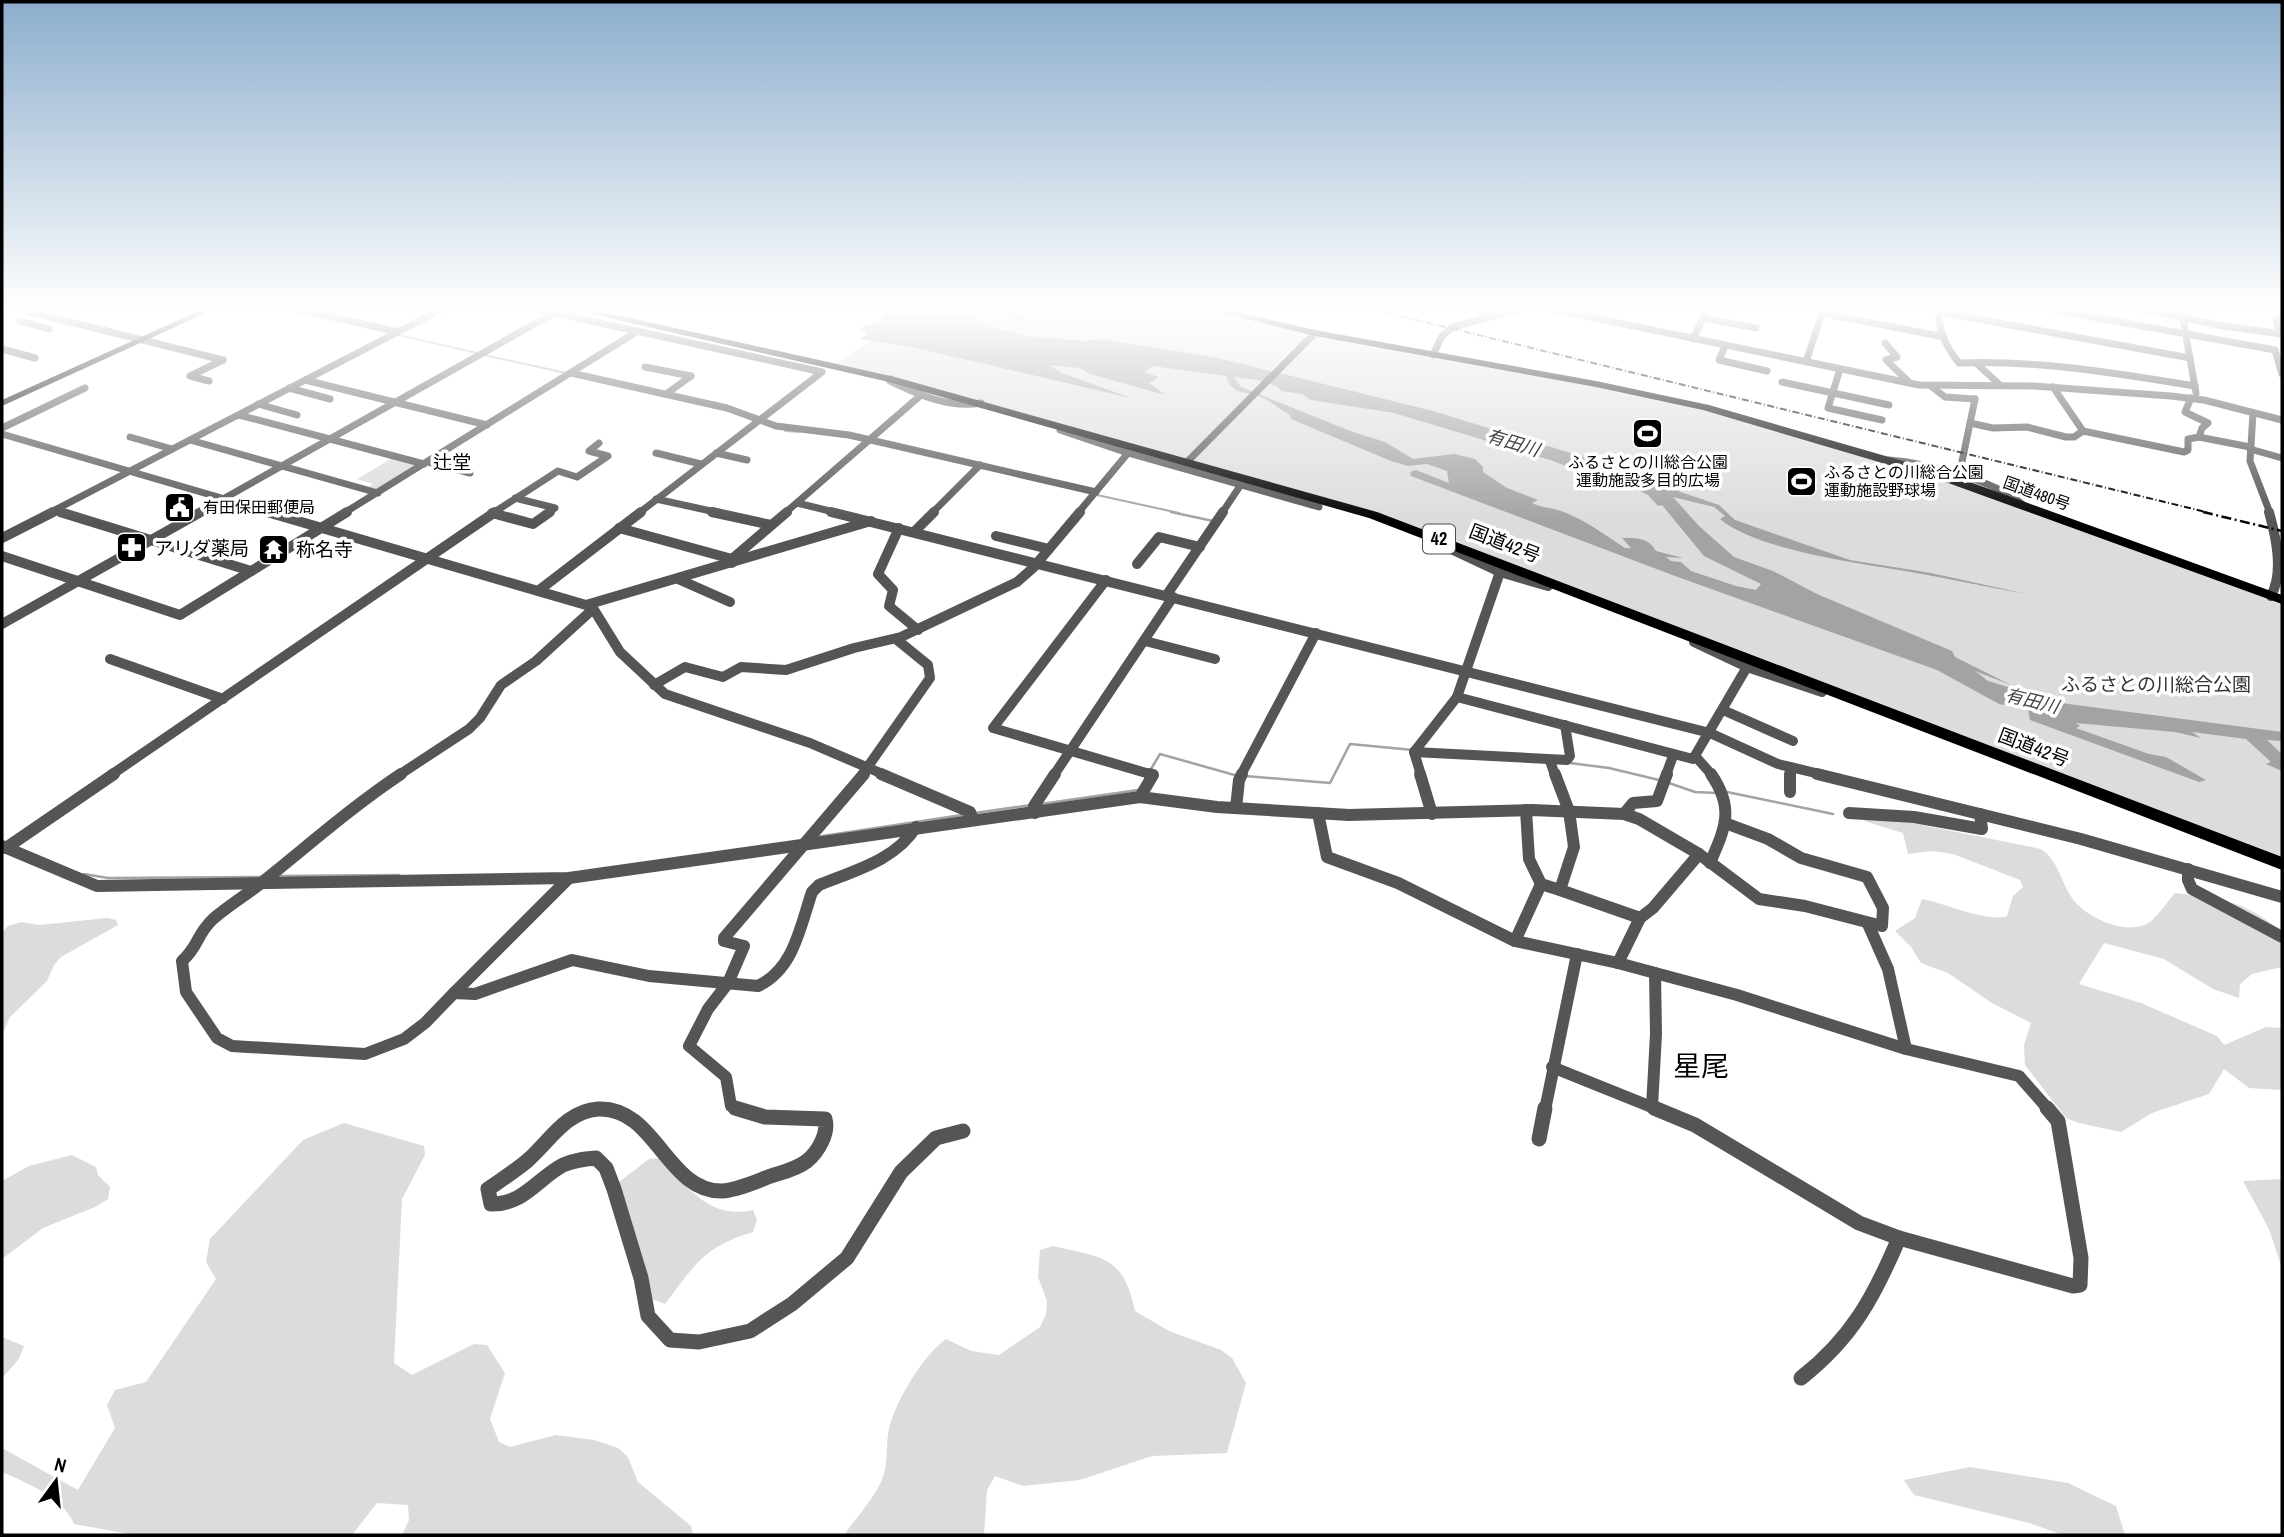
<svg xmlns="http://www.w3.org/2000/svg" width="2284" height="1537" viewBox="0 0 2284 1537" font-family="'Archivo Narrow','Noto Sans JP',sans-serif">
<style>
.green{fill:#dcdcdc}
.water{fill:#a3a3a3;fill-rule:evenodd}
.lines{fill:none;stroke-linecap:round;stroke-linejoin:round}
.stream-far1{stroke:#a3a3a3;stroke-width:2}
.stream{stroke:#a3a3a3;stroke-width:2.5}
.minor-far3{stroke:#555;stroke-width:7}
.minor-far2{stroke:#555;stroke-width:10}
.minor-far1{stroke:#555;stroke-width:12}
.minor{stroke:#555;stroke-width:15}
.major{fill:#000;fill-rule:evenodd}
.highway{fill:#000;fill-rule:evenodd}
.rail-far1{stroke:#000;stroke-width:2;stroke-dasharray:7 2.5 1 2.5;stroke-linecap:butt}
.rail{stroke:#000;stroke-width:2.5;stroke-dasharray:10 3.5 2 3.5;stroke-linecap:butt}
.labels{text-anchor:middle;stroke-width:7;stroke-linejoin:round;paint-order:stroke}
.far-poi-label{font-size:16px;fill:#000;stroke:#fff;text-anchor:start}
.far-street-label{font-size:16px;fill:#000;stroke:#fff}
.far-water-label{font-size:18px;font-style:italic;fill:#444;stroke:#fff}
.shield{fill:#fff;stroke:#4c4c4c;stroke-width:2}
.shield-label{font-size:18px;font-weight:bold;fill:#000}
.far-quarter-label{font-size:19px;fill:#000;stroke:#fff}
.street-label{font-size:19px;fill:#000;stroke:#fff}
.poi-label{font-size:19px;fill:#000;stroke:#fff;text-anchor:start}
.park-label{font-size:19px;fill:#333;stroke:#fff}
.near-quarter-label{font-size:28px;fill:#000;stroke:#fff}
</style>
<rect width="100%" height="100%" fill="#fff"/>
<!-- green -->
<g class="green">
<polygon points="924,307 1196,307 1298,331 1674,401 1981,491 2282,603 2282,861 1692,633 1349,505 835,364"/>
<polygon points="394,457 420,464 379,490 369,487 373,484 357,479"/>
<path d="M1867 814 2041 849C2058 860 2061 882 2072 898 2086 918 2128 937 2150 922 2159 915 2167 902 2175 893 2222 899 2244 900 2282 932V967L2252 974 2240 984 2239 998 2213 989 2164 959 2104 943 2079 984 2141 1003 2217 1036 2224 1045 2266 1027 2282 1028V1090L2249 1088 2224 1069 2209 1094 2152 1113 2121 1132 2079 1123 2066 1118 2025 1065 2024 1045 2031 1023 1992 1003 1948 973 1921 963 1911 947 1895 931 1915 918 1922 899C1945 903 1987 923 2007 916L2013 896 2023 887 2020 880 1953 854 1932 851 1908 854 1903 833 1864 821Z"/>
<polygon points="107,918 116,920 118,925 61,957 54,965 47,981 10,1017 2,1035 2,933 8,926 21,922 39,925"/>
<path d="M344 1123 424 1146 425 1155 402 1199 394 1363 412 1375 474 1344 487 1345 505 1373 490 1419 499 1442 510 1447 556 1435 594 1440 618 1448 628 1457 638 1482 691 1526 693 1535H402L409 1520 408 1505 377 1503 352 1535H135L74 1524C63 1497 27 1483 2 1472V1448L78 1490 115 1428 107 1405 115 1390 146 1382 216 1279 206 1262 210 1239 303 1140Z"/>
<polygon points="72,1155 96,1167 98,1175 110,1187 108,1199 95,1207 43,1228 2,1259 2,1181 29,1166"/>
<path d="M660 1158C688 1187 709 1220 753 1210L757 1220 753 1232C703 1247 695 1265 665 1304L652 1299 619 1182 649 1159Z"/>
<polygon points="2282,1179 2282,1268 2269,1229 2243,1181"/>
<path d="M1053 1246C1103 1258 1123 1255 1135 1311L1169 1331 1221 1350 1232 1358 1246 1383 1227 1453 1152 1456 1080 1480 1023 1486 995 1476 987 1490 984 1535H844C856 1518 872 1501 881 1482 888 1467 886 1451 888 1434 892 1406 923 1355 946 1339L971 1351 999 1355 1040 1327 1046 1314 1047 1301 1038 1277 1040 1250Z"/>
<polygon points="2,1337 24,1346 19,1359 2,1378"/>
<polygon points="1970,1467 2068,1483 2116,1506 2125,1535 2063,1535 2029,1523 1914,1495 1904,1480"/>
</g>
<!-- water -->
<path class="water" d="M883 307H950L959 310 957 312C965 314 971 309 979 308 992 306 1008 306 1020 309L1017 313 1029 316 1021 322 1016 323 1007 310 967 315 976 319 972 321 1025 336 1084 341 1100 339 1214 357 1433 411 1587 458 1601 465 1719 505 1735 520 1850 560 1931 573 2027 594C1986 587 1946 578 1905 571 1857 563 1757 550 1720 519L1725 516 1714 507 1673 497 1699 526 1734 557 1773 571 1817 594 1952 651 1955 657 2011 685 1975 671 1988 681 2061 703 2282 732V741L2267 740 2282 754V771L2266 764 2271 762 2246 739 2192 732 2201 738 2175 732 2076 723 2080 726 2076 728 2149 754 2166 757 2206 780 2199 782 2030 720 2028 709 1999 704 1937 670 1675 576 1411 476 1410 472 1416 470 1449 483 1447 471 1427 464 1408 466 1391 461 1291 419 1290 415C1280 410 1271 401 1261 397 1246 391 1231 395 1226 376L1153 366 1144 372 1159 377 1149 383 1165 395 1090 374 1080 368 1049 365 1062 373 1131 398 911 347 860 339 868 334 859 328 880 321 885 311ZM1234 377 1257 380 1276 386 1282 391 1302 394 1311 400 1394 413 1550 460 1595 477 1620 481 1648 495 1658 506 1662 505 1704 556 1761 584 1756 590 1736 586 1691 571 1681 562 1671 561 1666 557 1683 558 1656 551C1648 537 1636 538 1622 538L1631 548H1625C1604 534 1582 518 1558 510 1548 507 1541 508 1532 503L1538 500 1507 488 1483 472V467L1475 459 1454 454 1413 459 1385 442 1353 432 1241 387Z"/>
<g class="lines">
<!-- stream-far1 -->
<g class="stream-far1">
<polyline points="275,307 330,320"/>
<polyline points="398,335 477,353"/>
<polyline points="484,355 566,373"/>
<polyline points="785,431 799,432"/>
<polyline points="1097,495 1179,513"/>
</g>
<!-- stream -->
<g class="stream">
<polyline points="1171,512 1213,521"/>
<polyline points="1570,763 1609,768 1659,780"/>
<polyline points="1151,769 1160,754 1238,776"/>
<polyline points="1245,776 1330,783 1350,744 1413,750"/>
<polyline points="1669,783 1695,792 1717,793"/>
<polyline points="1727,792 1833,814"/>
<polyline points="1041,804 1138,790"/>
<polyline points="975,813 1031,805"/>
<polyline points="816,837 962,815"/>
<polyline points="84,874 108,878 263,877"/>
<polyline points="276,876 399,875"/>
</g>
<!-- minor-far3 -->
<g class="minor-far3">
<polyline points="10,307 223,360"/>
<polyline points="290,307 398,332"/>
<polyline points="528,307 822,372 639,513"/>
<polyline points="1468,307 1499,316"/>
<polyline points="1542,307 1919,385 2034,386 2171,396 2204,400 2282,420"/>
<path d="M1939 307C1937 328 1946 347 1959 363 2039 360 2116 373 2195 386"/>
<polyline points="2037,307 2275,350 2282,374"/>
<polyline points="2130,307 2223,326 2282,334"/>
<polyline points="2181,307 2196,393"/>
<polyline points="1939,312 2190,358"/>
<polyline points="1822,313 1944,337"/>
<polyline points="1703,318 1756,328"/>
<polyline points="20,321 49,329"/>
<polyline points="2279,334 2276,320 2282,316"/>
<polyline points="1693,339 1708,307"/>
<polyline points="1885,343 1897,357 1886,360 1908,381"/>
<polyline points="1725,346 1719,360 1767,371"/>
<polyline points="2,349 35,358"/>
<polyline points="1433,355 1442,336 1453,327 1526,307"/>
<polyline points="1806,362 1824,307"/>
<polyline points="1976,363 2000,385"/>
<polyline points="645,367 691,376"/>
<polyline points="1840,369 1828,408 1882,420"/>
<polyline points="571,373 727,408 776,426 849,435 1096,492"/>
<path d="M891 379 890 381C917 394 950 409 981 403"/>
<polyline points="305,380 487,425"/>
<polyline points="209,381 190,376 223,360"/>
<polyline points="1782,382 1889,405"/>
<polyline points="1932,387 1945,397 1975,399"/>
<polyline points="2053,387 2083,431"/>
<polyline points="289,388 330,399"/>
<polyline points="666,394 691,376"/>
<polyline points="258,404 297,415"/>
<polyline points="2253,413 2250,461 2270,513"/>
<polyline points="239,415 424,464"/>
<polyline points="1970,423 1993,428 2027,427 2066,437 2074,437 2083,431 2184,452 2188,450 2188,439 2199,437 2202,428 2208,423 2185,412 2191,398"/>
<polyline points="2,428 85,388"/>
<polyline points="1060,430 1128,453 1319,507"/>
<polyline points="2,434 273,513"/>
<polyline points="130,437 172,449"/>
<polyline points="2199,437 2250,447"/>
<polyline points="190,440 378,493"/>
<polyline points="2250,449 2282,458"/>
<polyline points="656,453 701,464"/>
<polyline points="716,453 747,460"/>
<path d="M1889 460C1926 463 1994 480 2022 504"/>
<polyline points="1188,461 1315,333"/>
<polyline points="428,462 470,473"/>
<polyline points="1959,476 1975,399"/>
<polyline points="515,498 555,508 548,513"/>
<polyline points="656,499 720,513"/>
<polyline points="797,503 838,513"/>
<polyline points="55,510 66,513"/>
<polyline points="49,513 446,307"/>
<polyline points="198,513 554,313"/>
<polyline points="344,513 638,331"/>
<polyline points="493,513 558,471 577,477 608,456 589,451 599,443"/>
<polyline points="785,513 921,395"/>
<polyline points="932,513 980,465"/>
<polyline points="1078,513 1128,453"/>
<polyline points="1222,513 1240,486"/>
</g>
<!-- minor-far2 -->
<g class="minor-far2">
<polyline points="60,512 251,571"/>
<polyline points="267,512 586,605 871,521"/>
<polyline points="712,512 771,525"/>
<polyline points="831,512 1710,733 1778,764 1824,775"/>
<path d="M2269 512C2276 537 2284 572 2271 596"/>
<polyline points="492,513 533,524 550,512"/>
<polyline points="619,528 732,559"/>
<polyline points="899,528 878,574 893,590 889,606 918,630"/>
<polyline points="914,532 934,512"/>
<polyline points="996,536 1049,549"/>
<polyline points="2,538 53,512"/>
<polyline points="1449,548 1500,572 1548,586"/>
<polyline points="2,556 180,615 347,512"/>
<polyline points="732,563 732,559 787,512"/>
<polyline points="1137,564 1159,537 1200,547"/>
<polyline points="678,579 730,602"/>
<polyline points="1106,580 993,728 1153,775"/>
<polyline points="538,591 641,512"/>
<polyline points="1166,596 1223,512"/>
<polyline points="591,605 620,652 665,694 810,743 885,775"/>
<polyline points="2,624 201,512"/>
<polyline points="1145,641 1215,659"/>
<polyline points="1694,642 1747,667 1822,692"/>
<polyline points="110,659 223,699"/>
<polyline points="654,685 685,667 723,677 741,667 786,670 854,648 901,637 1017,582 1033,568 1080,512"/>
<polyline points="1457,697 1693,759 1747,667"/>
<polyline points="1723,710 1793,741"/>
<polyline points="1414,752 1567,760 1570,756 1565,725"/>
<polyline points="1696,757 1712,775"/>
<polyline points="1550,761 1555,775"/>
<polyline points="1790,767 1790,775"/>
<polyline points="111,775 495,512"/>
<polyline points="399,775 469,729 480,718 501,685 536,661 593,609"/>
<polyline points="862,775 930,678 928,665 896,639"/>
<polyline points="1054,775 1173,597"/>
<polyline points="1241,775 1316,633"/>
<polyline points="1421,775 1414,752 1457,697 1500,572"/>
<polyline points="1666,775 1673,756"/>
</g>
<!-- minor-far1 -->
<g class="minor-far1">
<path d="M401 774C353 806 310 844 265 880 248 894 229 905 213 919 196 935 199 946 182 961L186 992 217 1038 232 1046 365 1054 404 1039 425 1023 454 993 475 994 572 960 649 976 758 986C794 969 800 927 812 892L819 885C853 871 896 860 916 827"/>
<polyline points="881,774 970,812 973,819"/>
<polyline points="1420,774 1432,814"/>
<polyline points="1555,774 1569,811 1574,847 1560,890 1640,918 1618,963"/>
<polyline points="1790,774 1790,792"/>
<polyline points="1817,774 2081,839 2282,897"/>
<polyline points="1140,797 1153,775 1149,774"/>
<polyline points="1236,808 1239,780 1242,774"/>
<polyline points="1526,810 1529,859 1541,884"/>
<polyline points="1035,813 1034,806 1055,774"/>
<polyline points="1318,813 1327,857 1398,883 1515,941 1618,963 1737,995 1906,1049 2019,1076 2049,1110"/>
<polyline points="1849,813 1914,817 1982,829 1980,814"/>
<polyline points="1624,814 1639,819 1699,854 1759,899 1805,906 1882,926 1883,908 1867,877 1801,858 1768,839 1725,823"/>
<polyline points="2,846 97,886 569,878 1140,797 1217,807 1349,815 1532,810 1624,814 1633,803 1657,801 1667,774"/>
<polyline points="6,848 114,774"/>
<path d="M1710 863C1725 828 1735 809 1711 774"/>
<polyline points="2188,869 2188,880 2192,889 2282,937"/>
<polyline points="1640,918 1653,908 1699,854"/>
<polyline points="1868,924 1888,969 1906,1049"/>
<polyline points="1515,941 1541,884 1560,890"/>
<polyline points="454,993 569,878"/>
<polyline points="1552,1067 1659,1110"/>
<polyline points="1652,1107 1656,1034 1655,973"/>
<polyline points="592,1110 611,1110"/>
<polyline points="739,1110 731,1106 726,1077 689,1046 708,1009 728,983 744,946 724,941 724,938 864,774"/>
<polyline points="1545,1110 1577,954"/>
</g>
<!-- minor -->
<g class="minor">
<path d="M735 1108 765 1117 825 1119C829 1133 818 1152 807 1161 794 1171 777 1173 763 1179 750 1184 736 1190 722 1191 667 1192 655 1106 598 1109 566 1111 549 1142 527 1161 515 1171 501 1180 488 1189L491 1204C523 1205 537 1179 563 1165 574 1160 584 1159 596 1158L606 1168 614 1189 641 1278 648 1316 670 1340 699 1342 750 1331 792 1304 847 1258 901 1172 936 1138 963 1131"/>
<polyline points="1654,1108 1695,1125 1859,1223 1899,1238 2073,1286 2080,1285 2081,1258 2058,1121 2047,1108"/>
<polyline points="1539,1139 1545,1108"/>
<path d="M1801 1378C1852 1338 1874 1297 1899 1238"/>
</g>
<!-- major -->
<polygon class="major" points="207,307 219,307 2,406 2,400"/>
<!-- highway -->
<g class="highway">
<polygon points="561,307 581,307 895,377 1377,512 2282,857 2282,870 1369,518 889,382"/>
<polygon points="1198,307 1217,307 1315,330 1596,381 1709,405 1948,474 2282,595 2282,604 1940,480 1703,410 1596,387 1315,336"/>
</g>
<!-- rail-far1 -->
<polyline class="rail-far1" points="1363,307 2210,513"/>
<!-- rail -->
<polyline class="rail" points="2203,512 2282,531"/>
</g>
<!-- sky -->
<linearGradient id="sky" x2="0" y2="1"><stop stop-color="#8cadcc"/><stop offset="0.59" stop-color="#fff"/><stop offset="1" stop-color="#fff" stop-opacity="0"/></linearGradient>
<rect width="2284" height="523" fill="url(#sky)"/>
<!-- icons -->
<defs>
<symbol id="stadium-square" viewBox="-11 -11 22 22"><rect x="-9" y="-9" width="18" height="18" rx="4" fill="#000" stroke="#fff"/><path d="M0-5a6.5 5 0 1 0 0 10a6.5 5 0 1 0 0-10ZM-3.5-1.8h7v3.6h-7Z" fill="#fff"/></symbol>
<symbol id="civic-square" viewBox="-11 -11 22 22"><rect x="-9" y="-9" width="18" height="18" rx="4" fill="#000" stroke="#fff"/><path d="M-.6-6.5H3V-4.5H.6V-3L4-1V1h2V6H-6V1h2V-1L-.6-3ZM-1.2 2.5V6h2.4V2.5Z" fill="#fff"/></symbol>
<symbol id="pharmacy-square" viewBox="-11 -11 22 22"><rect x="-9" y="-9" width="18" height="18" rx="4" fill="#000" stroke="#fff"/><path d="M-2-6h4v4h4v4h-4v4h-4v-4h-4v-4h4Z" fill="#fff"/></symbol>
<symbol id="temple-square" viewBox="-11 -11 22 22"><rect x="-9" y="-9" width="18" height="18" rx="4" fill="#000" stroke="#fff"/><path d="M0-6L5-2H3V0L6.5 2.5H4V6H1.5V3h-3V6H-4V2.5H-6.5L-3 0V-2H-5Z" fill="#fff"/></symbol>
</defs>
<g fill-rule="evenodd">
<use href="#stadium-square" x="1630" y="416" width="35" height="35"/>
<use href="#stadium-square" x="1784" y="464" width="35" height="35"/>
<use href="#civic-square" x="162" y="490" width="35" height="35"/>
<use href="#pharmacy-square" x="114" y="530" width="35" height="35"/>
<use href="#temple-square" x="256" y="532" width="35" height="35"/>
</g>
<g class="labels">
<!-- far-poi labels -->
<g class="far-poi-label">
<text x="1648" y="468" text-anchor="middle">ふるさとの川総合公園<tspan x="1648" dy="18">運動施設多目的広場</tspan></text>
<text x="1824" y="478">ふるさとの川総合公園<tspan x="1824" dy="18">運動施設野球場</tspan></text>
<text x="203" y="513">有田保田郵便局</text>
</g>
<!-- far-street labels -->
<g class="far-street-label">
<text transform="translate(2037 493) rotate(20)" y="6">国道480号</text>
</g>
<!-- far-water labels -->
<g class="far-water-label">
<text transform="translate(1513 443) rotate(17)" y="6">有田川</text>
<text transform="translate(2032 701) rotate(14)" y="6">有田川</text>
</g>
<!-- shield labels -->
<rect class="shield" x="1423" y="524.5" width="32" height="29" rx="5"/>
<g class="shield-label">
<text x="1439" y="545">42</text>
</g>
<!-- far-quarter labels -->
<g class="far-quarter-label">
<text x="452" y="469">辻堂</text>
</g>
<!-- street labels -->
<g class="street-label">
<text transform="translate(1505 543) rotate(21)" y="7">国道42号</text>
<text transform="translate(2034 747) rotate(21)" y="7">国道42号</text>
</g>
<!-- poi labels -->
<g class="poi-label">
<text x="154" y="555">アリダ薬局</text>
<text x="296" y="556">称名寺</text>
</g>
<!-- park labels -->
<g class="park-label">
<text x="2156" y="691">ふるさとの川総合公園</text>
</g>
<!-- near-quarter labels -->
<g class="near-quarter-label">
<text x="1701" y="1076">星尾</text>
</g>
</g>
<!-- border -->
<rect width="2284" height="1537" fill="none" stroke="#000000" stroke-width="7"/>
<!-- north arrow -->
<g transform="translate(56 1481) rotate(15)" stroke="#ffffff" stroke-width="5" paint-order="stroke">
<path d="M0-5L12 26L0 18L-12 26Z" fill="#000000"/>
<text y="-10" font-size="19" font-weight="bold" text-anchor="middle" fill="#000000">N</text>
</g>
</svg>
